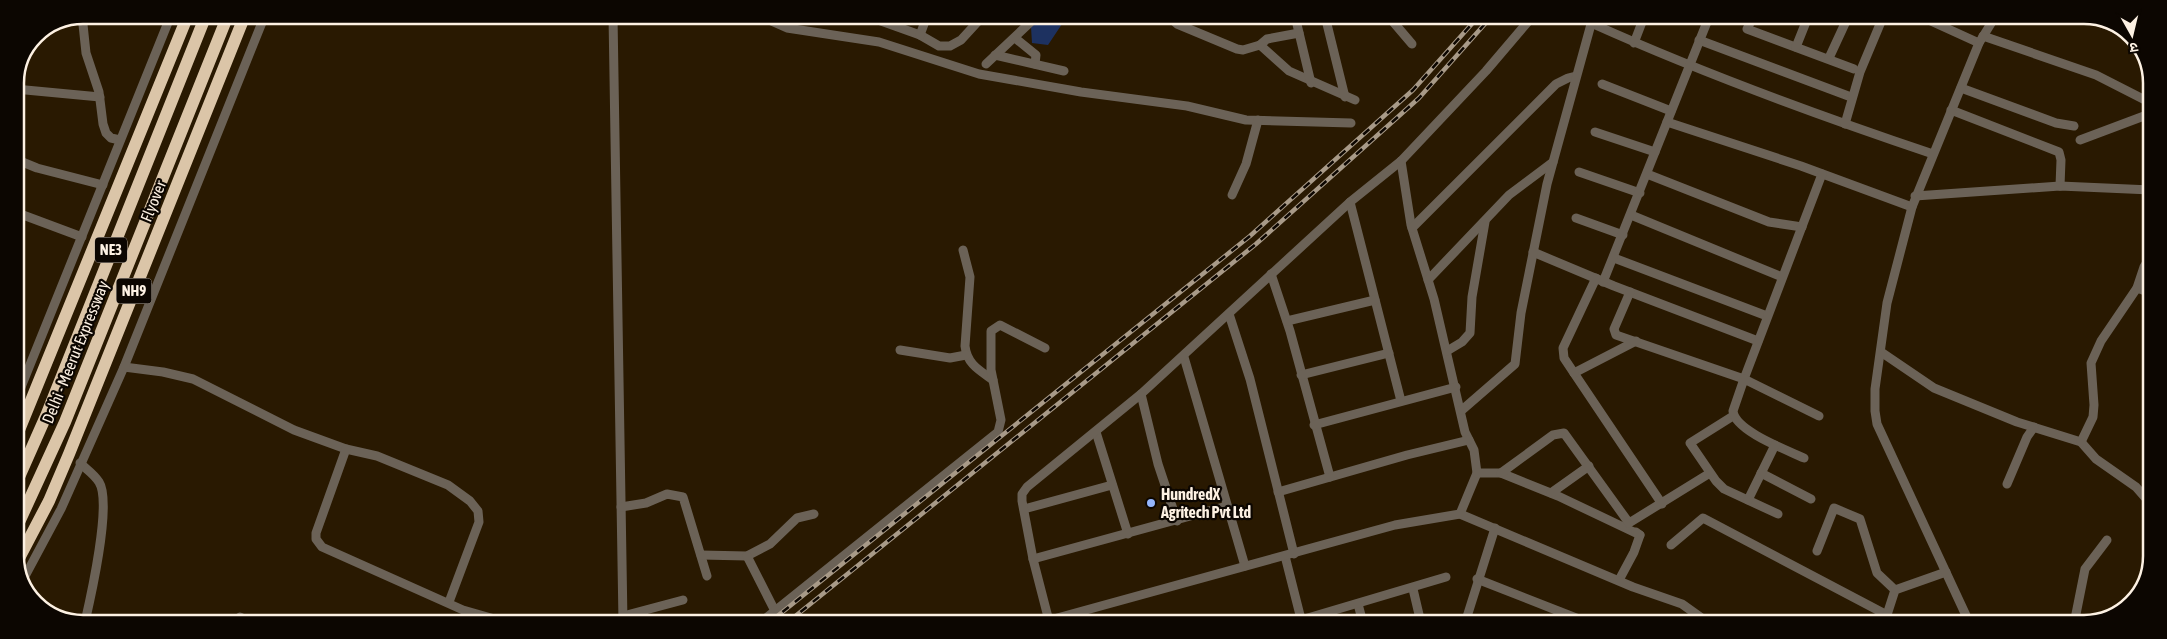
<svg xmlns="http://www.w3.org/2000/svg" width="2167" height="639" viewBox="0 0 2167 639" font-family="'Asap Condensed','Noto Sans Devanagari',sans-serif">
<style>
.water{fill:#1d3160}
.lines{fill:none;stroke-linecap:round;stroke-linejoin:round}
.minor{stroke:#6b6257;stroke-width:9}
.highway{stroke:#dbc5a8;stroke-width:12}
.rail-casing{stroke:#a89a88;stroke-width:4.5}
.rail{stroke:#0c0601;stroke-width:2.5;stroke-dasharray:8;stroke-linecap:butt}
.poi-dot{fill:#95b6fd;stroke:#0c0601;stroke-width:2}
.labels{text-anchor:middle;stroke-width:4.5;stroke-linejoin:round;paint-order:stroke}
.shield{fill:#0c0601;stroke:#b5aa9f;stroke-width:1}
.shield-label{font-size:15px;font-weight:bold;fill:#fdf1e3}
.street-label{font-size:16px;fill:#fdf1e3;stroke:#0c0601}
.poi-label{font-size:16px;font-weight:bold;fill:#fdf1e3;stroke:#0c0601;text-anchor:start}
.rim{fill:none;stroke:#fdf1e3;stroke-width:2.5}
</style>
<rect width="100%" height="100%" fill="#291901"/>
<!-- water -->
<polygon class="water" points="1045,16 1096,16 1094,21 1062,24 1048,45 1032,43 1031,27"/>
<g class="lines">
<!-- minor -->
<g class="minor">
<polyline points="82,15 86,53 99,92 103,124 106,133 111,138 120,140"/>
<polyline points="613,16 623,622"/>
<polyline points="760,16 787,28 879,42 979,74 1081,92 1187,106 1246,120 1351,123"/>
<polyline points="867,16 920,35 939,46 950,46 961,40 983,16"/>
<polyline points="1168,16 1177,24 1237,49 1243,50 1260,45 1289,71 1355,100"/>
<polyline points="1295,16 1311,83"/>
<polyline points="1325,16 1345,97"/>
<polyline points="1389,17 1412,44"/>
<path d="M1585 17 1591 23C1702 73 1817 115 1933 154"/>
<polyline points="1753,17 1747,29 1854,69"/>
<polyline points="1922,17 1979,43"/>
<polyline points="2086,17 2122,31"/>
<polyline points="920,35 927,16"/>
<polyline points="1983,36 2096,75 2145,100"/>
<polyline points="1015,38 1036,55 1035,64"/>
<polyline points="1699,40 1851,97"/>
<polyline points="1634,43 1644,17"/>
<polyline points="1260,45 1267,39 1299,33"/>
<polyline points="1796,47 1808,17"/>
<polyline points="995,55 1064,71"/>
<polyline points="1829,58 1848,17"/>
<polyline points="986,64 1037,16"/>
<polyline points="1602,84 1671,111"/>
<polyline points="1961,88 2056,123 2074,126"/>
<polyline points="15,89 100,97"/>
<polyline points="1951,110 2059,152 2061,160 2060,186"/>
<polyline points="1667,122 1801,166 1912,207"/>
<polyline points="1845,124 1860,72 1883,17"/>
<polyline points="1595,132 1655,152"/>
<polyline points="2080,140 2152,113"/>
<polyline points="15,159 37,168 103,185"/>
<polyline points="1401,161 1411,225 1434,299 1465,432 1474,450 1477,473 1460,514"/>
<polyline points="1579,172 1640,193"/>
<polyline points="1647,174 1769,222 1802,227"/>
<polyline points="1232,195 1246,164 1258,120"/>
<polyline points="1915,196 2060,186 2151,190"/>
<polyline points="1350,202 1401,401"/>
<polyline points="15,212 82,237"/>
<polyline points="1631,215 1782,277"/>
<polyline points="1576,218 1623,235"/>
<polyline points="1412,228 1556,84 1568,78 1576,76"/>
<path d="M963 250 970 277 965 346C967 364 979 370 993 380"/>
<polyline points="1533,252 1614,286 1758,341"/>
<polyline points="1614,258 1767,316"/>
<polyline points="1271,274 1290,331 1330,477"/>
<polyline points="1428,280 1509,195 1553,162"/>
<polyline points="1603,282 1709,17"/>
<polyline points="2137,288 2151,293"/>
<polyline points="1630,292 1614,329 1616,335 1744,379 1822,174"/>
<polyline points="1229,314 1250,379 1294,554"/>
<polyline points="1287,321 1375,300"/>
<polyline points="1636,341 1574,373 1662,504"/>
<polyline points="900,350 950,358 966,355"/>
<polyline points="1447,351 1462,342 1470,333 1472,297 1485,222"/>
<polyline points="1881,352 1934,388 2017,422 2081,442 2096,459 2136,487 2150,503"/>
<polyline points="1184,357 1245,566"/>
<polyline points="124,367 163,372 193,379 294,430 346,449 377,456 448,485 470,501 478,511 479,522 449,602"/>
<polyline points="1574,373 1564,358 1563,348 1596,278"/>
<polyline points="1301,375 1389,353"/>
<polyline points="1141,394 1158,464 1177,521"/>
<polyline points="15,402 171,15"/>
<polyline points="1462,410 1515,364 1521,313 1547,184 1593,17"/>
<polyline points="1733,416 1690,443 1716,481 1724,489 1778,514"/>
<polyline points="1314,425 1456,387"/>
<polyline points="1096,432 1128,534"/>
<polyline points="2081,442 2093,417 2094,405 2091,363 2101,341 2137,288 2144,267 2151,256"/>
<polyline points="346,449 316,533 316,539 322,547 463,610 505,622"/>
<path d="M1804 458C1787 450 1735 431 1733 411L1744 379 1819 416"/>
<path d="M80 463C86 469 94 474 99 482 112 502 91 596 85 622"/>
<polyline points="1477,473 1501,473 1558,496 1640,535"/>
<polyline points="1501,473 1553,435 1564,433 1629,523 1710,473"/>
<polyline points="1761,473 1811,499"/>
<polyline points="2007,484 2027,437 2034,427"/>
<polyline points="1278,492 1407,455 1469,440"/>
<polyline points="1551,493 1589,466"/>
<polyline points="1748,500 1775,445"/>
<polyline points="621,507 646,503 667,494 683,497 707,576"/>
<polyline points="1024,509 1112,485"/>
<polyline points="1671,545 1703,518 1887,615"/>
<polyline points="1817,551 1834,508 1860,519 1877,573 1895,590"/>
<polyline points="701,555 747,556 770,544 797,518 814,514"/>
<polyline points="747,556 775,611"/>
<polyline points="1285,556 1302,623"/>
<polyline points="1033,559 1227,506"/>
<polyline points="1477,579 1589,623"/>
<polyline points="23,580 61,509 124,367 265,15"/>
<polyline points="1619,580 1634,552 1640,535 1636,532"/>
<polyline points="1413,589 1421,623"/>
<polyline points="1358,604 1363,623"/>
<polyline points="623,616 683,600"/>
<polyline points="1301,620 1446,577"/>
<polyline points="1049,621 1033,559 1022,501 1022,494 1027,487 1141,394 1350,202 1401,161 1486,71 1532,17"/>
<polyline points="232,622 240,617 250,622"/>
<polyline points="761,622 998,432 1001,420 991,370 991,331 1000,325 1045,348"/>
<polyline points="1039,623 1395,525 1460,514 1633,587 1682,604 1703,619 1702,624"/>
<polyline points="1465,623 1495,528"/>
<polyline points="1555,623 1560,612"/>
<polyline points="1884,624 1895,590 1946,572"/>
<polyline points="1970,624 1877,424 1875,411 1875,389 1887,303 1912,207 1979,43 1995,17"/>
<polyline points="2074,624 2085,569 2107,540"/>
</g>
<!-- highway -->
<g class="highway">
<polyline points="15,440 188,15"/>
<polyline points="15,486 46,416 206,15"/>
<polyline points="15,531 65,422 228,15"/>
<polyline points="16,564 49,501 69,454 245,15"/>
</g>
<defs>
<g id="rail">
<polyline points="770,622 1250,236 1413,90 1478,17"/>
<polyline points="788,622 1256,244 1419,98 1491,17"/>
</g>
</defs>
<!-- rail casing -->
<use href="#rail" class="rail-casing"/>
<!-- rail -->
<use href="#rail" class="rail"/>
</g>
<!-- markers -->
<circle class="poi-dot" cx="1151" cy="503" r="5"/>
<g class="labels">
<!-- shield labels -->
<g class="shield">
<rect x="95" y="237.5" width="32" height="25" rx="4"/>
<rect x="116.5" y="278.5" width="35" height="25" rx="4"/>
</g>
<g class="shield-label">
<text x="111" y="255">NE3</text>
<text x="134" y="296">NH9</text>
</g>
<!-- street labels -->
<g class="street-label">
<text transform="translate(153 201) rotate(-68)" y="6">Flyover</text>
<text transform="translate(75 352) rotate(-68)" y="6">Delhi - Meerut Expressway</text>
</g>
<!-- poi labels -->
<g class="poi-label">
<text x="1161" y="500">HundredX<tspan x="1161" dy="18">Agritech Pvt Ltd</tspan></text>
</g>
</g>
<!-- crop -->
<path d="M0 0H2167V639H0ZM83 24H2084A59 59 0 0 1 2143 83V556A59 59 0 0 1 2084 615H83A59 59 0 0 1 24 556V83A59 59 0 0 1 83 24Z" fill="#0c0601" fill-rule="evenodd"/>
<path class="rim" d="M83 24H2084A59 59 0 0 1 2143 83V556A59 59 0 0 1 2084 615H83A59 59 0 0 1 24 556V83A59 59 0 0 1 83 24Z"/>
<!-- north arrow -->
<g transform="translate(2132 35) rotate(172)" stroke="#0c0601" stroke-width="4" paint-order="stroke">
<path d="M0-4L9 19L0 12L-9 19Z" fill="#fdf1e3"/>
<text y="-8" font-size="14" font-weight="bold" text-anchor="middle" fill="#fdf1e3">उ</text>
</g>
</svg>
